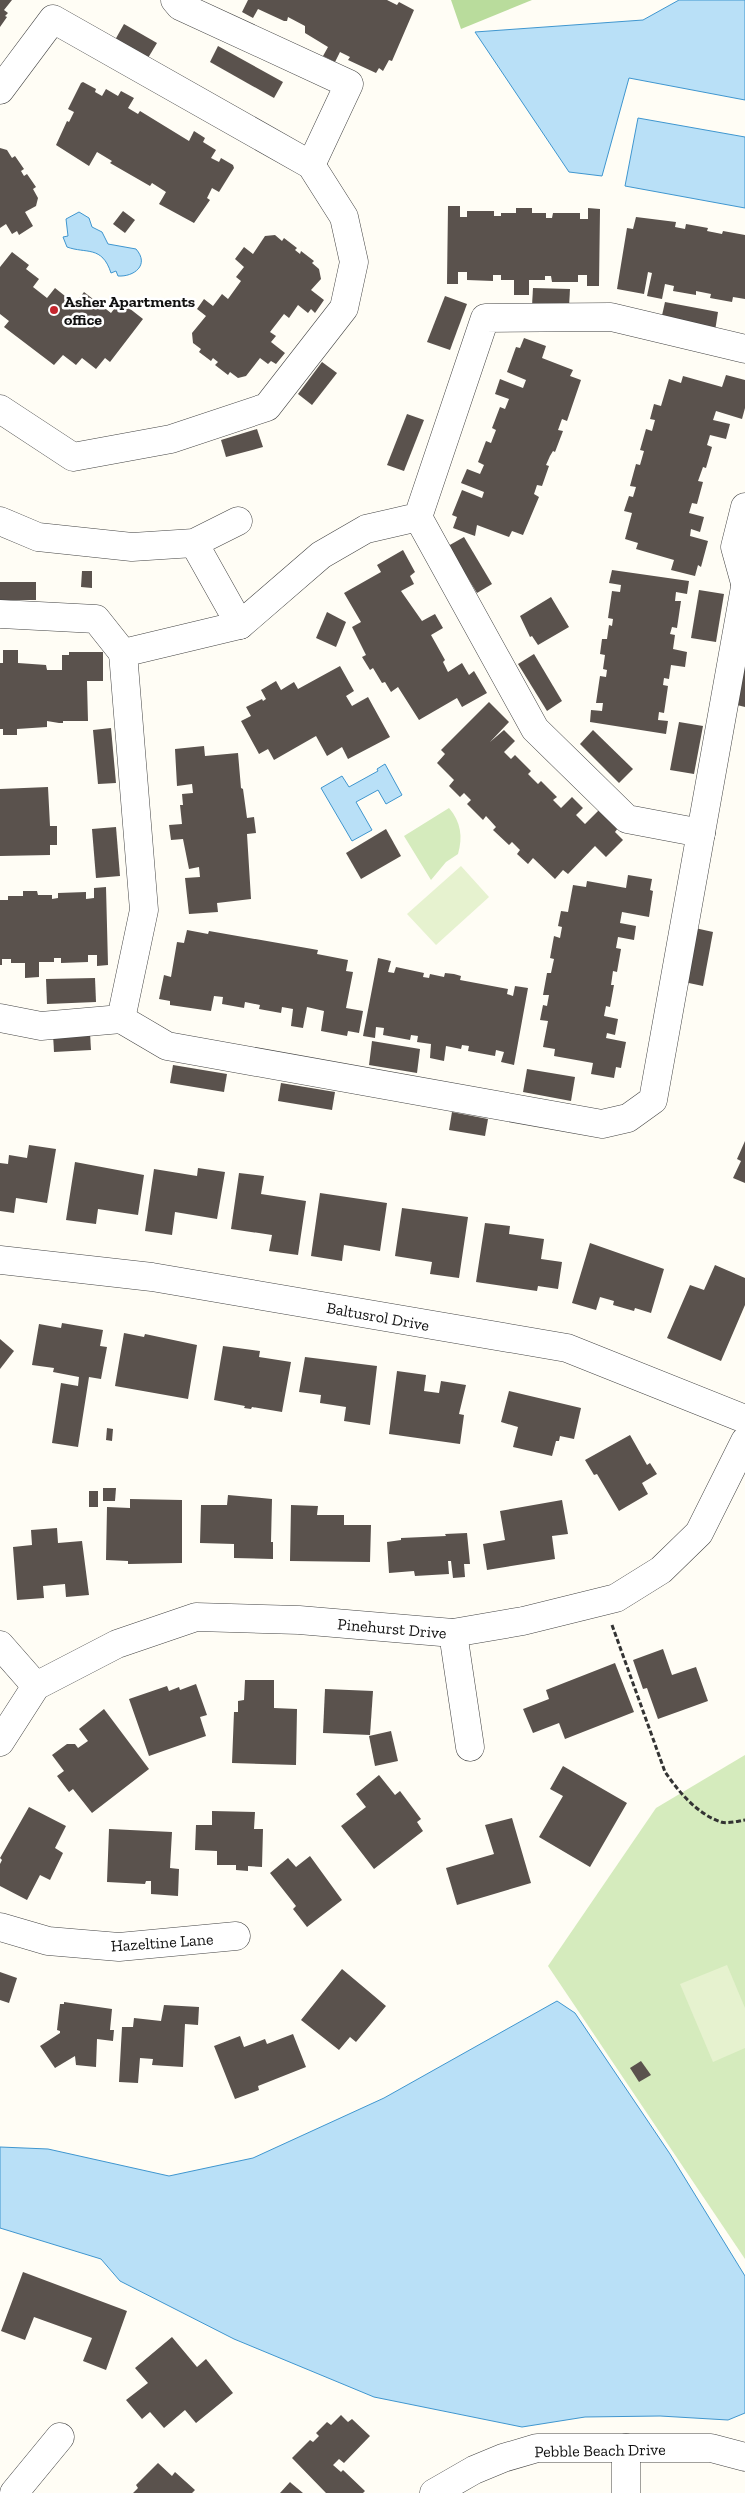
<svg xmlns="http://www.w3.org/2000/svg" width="745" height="2493" viewBox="0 0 745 2493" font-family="'Zilla Slab',serif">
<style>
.green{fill:#d5ebbd}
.forest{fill:#b9dc9c}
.pitch{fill:#e6f2cf}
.water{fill:#b9e0f7;stroke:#3f96cf}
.building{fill:#5a524d}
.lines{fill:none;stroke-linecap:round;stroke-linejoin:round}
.minor-casing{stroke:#444;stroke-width:29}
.path{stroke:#333;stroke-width:3;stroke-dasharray:5 2.5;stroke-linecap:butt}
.minor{stroke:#fff;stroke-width:28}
.poi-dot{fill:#c4262e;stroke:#fff;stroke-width:2}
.labels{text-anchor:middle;stroke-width:5;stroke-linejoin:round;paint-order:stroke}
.poi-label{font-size:16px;font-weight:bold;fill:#111;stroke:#fff;text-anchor:start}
.street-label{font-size:16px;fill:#111;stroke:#fff}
</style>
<rect width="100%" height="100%" fill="#fffdf5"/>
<!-- green -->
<g class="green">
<path d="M449 808C461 822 463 837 458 854L446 862 431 880 404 836Z"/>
<polygon points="745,1755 745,2259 548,1966 656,1808"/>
</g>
<!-- forest -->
<polygon class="forest" points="451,0 532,0 461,29"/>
<!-- pitch -->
<g class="pitch">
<polygon points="461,866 489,897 436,945 407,914"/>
<polygon points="727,1965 745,2008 745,2048 713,2062 680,1984"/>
</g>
<!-- water -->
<g class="water">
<polygon points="679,0 745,0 745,100 629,78 602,176 569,172 475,32 643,20"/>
<polygon points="638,118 745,137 745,208 625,186"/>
<path d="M79 212 89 218 92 227 102 232 108 244 136 249C150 265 134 277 118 276L116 271 111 273C102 245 86 254 67 247L63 237 68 236 66 219Z"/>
<polygon points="385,764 402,795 386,804 378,790 356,802 372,830 352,841 321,788 342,776 349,787 378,771 377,769"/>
<polygon points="557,2001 575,2013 670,2154 745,2276 745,2413 728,2420 660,2416 585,2417 522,2427 374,2397 234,2339 120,2281 101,2259 0,2228 0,2147 48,2149 169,2176 253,2158 384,2098"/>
</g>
<!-- building -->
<g class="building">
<polygon points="0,0 12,0 4,10 8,13 5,16 7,17 0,27"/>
<polygon points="248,0 387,0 397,5 399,2 414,10 392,61 389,60 383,71 379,68 376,73 348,60 350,57 340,52 335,62 323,56 328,47 305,33 305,26 288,17 287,21 284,21 258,9 253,18 242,12"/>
<polygon points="124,24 157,43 148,58 115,40"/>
<polygon points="218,46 283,82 274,98 210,62"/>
<polygon points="83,82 96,89 95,92 102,96 106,89 118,96 121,91 134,98 128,108 138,114 140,111 189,141 194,131 205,138 203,142 216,150 211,158 219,162 221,158 233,165 234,168 219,192 212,188 207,198 210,200 194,223 159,204 166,192 152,183 150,186 110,163 112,161 97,152 89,166 56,145 67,121 69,122 74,112 68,109 81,83"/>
<polygon points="0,148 7,150 12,158 15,156 24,169 21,171 24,176 27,174 36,187 33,189 38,198 36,206 25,212 33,226 19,235 17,231 12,234 6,224 0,228"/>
<polygon points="448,206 460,206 460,217 467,217 467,211 494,211 494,216 501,216 501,213 516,213 516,208 532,208 532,213 546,213 546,218 552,218 553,213 580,213 580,219 588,219 588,208 600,209 599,286 587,286 587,275 578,275 578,282 552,282 551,276 545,276 545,280 529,280 529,295 514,295 514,280 501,280 501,275 493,275 493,281 467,280 467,272 458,272 458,284 447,284"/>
<polygon points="123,211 135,220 125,233 113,224"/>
<polygon points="636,217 676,222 675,227 685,229 686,224 708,228 707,231 722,234 723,231 745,235 745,299 733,297 732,302 710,298 711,294 696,291 696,295 673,291 674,286 665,284 662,299 647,296 652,273 648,272 644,294 617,289 627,228 633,229"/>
<polygon points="275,235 282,241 284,238 297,248 295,250 300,254 301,251 314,261 312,263 319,269 321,279 311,290 324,300 315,313 311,309 308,313 298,305 289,318 284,314 270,332 276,336 271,342 285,353 276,364 271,361 268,364 260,358 246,376 238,378 230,372 228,375 215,365 218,362 213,358 211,361 199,352 201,349 193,343 192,333 206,316 197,309 204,299 213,306 222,294 228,299 241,281 236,277 244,267 235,259 244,247 253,254 265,236"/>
<polygon points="12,252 29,265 26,269 39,279 33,287 47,298 55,288 75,304 84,292 111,313 120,301 143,319 110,362 105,358 96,369 82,358 76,365 63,355 54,365 4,327 9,321 0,314 0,267"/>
<polygon points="533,288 570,289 569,307 532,306"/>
<polygon points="445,296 467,304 450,350 427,342"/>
<polygon points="665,302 718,312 715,331 661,320"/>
<polygon points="524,338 546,346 542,358 573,370 570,376 581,380 567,421 562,419 558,430 563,431 555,452 553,451 550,456 546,465 549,466 542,486 537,485 534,494 539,497 523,535 512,531 509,537 477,525 475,536 453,528 457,517 452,515 462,490 482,498 484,492 461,483 467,469 480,474 484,465 478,462 486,441 491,443 496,430 492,428 500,407 505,409 509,399 495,394 500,379 523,388 526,380 507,372 516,347 520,348"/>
<polygon points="322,362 337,373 312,405 298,394"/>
<polygon points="726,375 745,380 745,408 742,419 716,411 713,420 730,424 726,439 710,435 707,445 712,447 706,468 703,467 698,481 703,482 697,504 692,503 689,513 704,517 700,532 691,529 690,536 708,541 701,567 698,565 695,576 671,570 674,560 636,549 638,543 625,539 632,513 624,511 629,496 633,497 636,487 630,486 636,464 640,465 644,451 640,450 646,429 652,431 655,420 650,419 654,404 661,406 669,379 681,383 683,376 722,387"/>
<polygon points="407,414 424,420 404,471 387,465"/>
<polygon points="257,429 263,447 226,457 221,440"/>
<polygon points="464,537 492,584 477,593 448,546"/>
<polygon points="403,550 415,572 410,576 414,584 401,591 422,621 435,614 443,628 431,635 445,660 443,662 448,672 462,663 469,675 474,671 487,693 462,707 457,698 419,720 398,687 391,692 385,682 382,683 373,668 370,670 362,657 366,655 352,627 361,622 344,593 381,572 377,565"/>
<polygon points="612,570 689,581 687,594 676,592 675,601 681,601 677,628 672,627 670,634 675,635 673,649 687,652 685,667 671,665 669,679 664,678 663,685 668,686 664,713 659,712 658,720 668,721 666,734 590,722 591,710 602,711 603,703 596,703 600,676 606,677 607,670 603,669 605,655 600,654 602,639 607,639 609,625 612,626 613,619 608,618 612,591 620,592 621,585 609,583"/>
<polygon points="82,571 92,571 92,588 81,587"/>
<rect x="0" y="582" width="36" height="18"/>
<polygon points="699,590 724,594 716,642 691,638"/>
<polygon points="551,597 569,627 538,645 532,636 530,637 520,616"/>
<polygon points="327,612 346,622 336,647 316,638"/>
<polygon points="3,650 18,650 18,663 46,665 47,670 62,670 62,655 69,655 69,652 103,652 103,681 87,681 88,721 63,721 63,723 59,723 47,721 47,727 17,729 17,735 3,735 3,729 0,729 0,663 3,663"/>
<polygon points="534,654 562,701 547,711 518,664"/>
<polygon points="745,663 745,707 737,705"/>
<polygon points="340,666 354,691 346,696 352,706 368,697 390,737 348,759 342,747 327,756 316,736 274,760 268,749 259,754 241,721 251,716 246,707 262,699 263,701 266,699 261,690 276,681 281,690 294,682 298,689"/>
<polygon points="489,702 509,722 490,742 504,730 515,741 504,752 511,759 515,755 531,771 528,774 538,784 541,781 557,797 553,800 561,808 572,797 583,808 576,815 585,824 599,810 618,828 615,832 623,840 606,857 595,846 568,874 563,870 555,879 533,858 528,864 517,854 520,850 512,842 509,845 493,830 496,827 486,816 483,820 467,804 471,800 464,793 460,797 449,786 454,780 437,763 445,754 441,750"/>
<polygon points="679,722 703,726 694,774 670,770"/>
<polygon points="111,728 116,783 98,784 93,730"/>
<polygon points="593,730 633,769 619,783 580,744"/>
<polygon points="204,746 205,756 238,753 241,788 243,789 247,818 254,817 256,833 247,834 251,899 217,903 218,912 189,914 185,878 200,877 199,867 189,869 183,839 171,840 169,825 182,824 180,805 183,805 182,794 193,793 192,784 177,786 175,749"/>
<polygon points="48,787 50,826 57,826 57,845 50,845 50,855 0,856 0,789"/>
<polygon points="116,827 120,876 96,878 92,829"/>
<polygon points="386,829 401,856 361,879 346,853"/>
<polygon points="628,875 652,879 650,890 653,891 649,917 622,912 620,923 636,926 634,940 618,937 616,948 621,949 617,972 613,971 611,985 614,985 610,1007 606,1006 604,1016 618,1019 615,1035 607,1033 606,1038 626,1042 621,1068 616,1067 614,1078 591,1074 593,1063 554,1056 555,1049 543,1047 548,1021 540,1020 543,1005 547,1006 549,995 543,995 547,973 551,973 554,959 550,958 554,936 560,938 562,927 558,926 561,911 568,912 573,885 586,887 587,881 626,888"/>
<polygon points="106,887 108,965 97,966 97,955 88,955 88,962 61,963 61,958 54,958 54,962 39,962 39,977 25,978 25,963 11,963 11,959 2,959 2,965 0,965 0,900 8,900 8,896 23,896 23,891 37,891 38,895 52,895 52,899 58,898 58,893 86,892 86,899 94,898 94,888"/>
<polygon points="695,928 713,932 703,986 684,982"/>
<polygon points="187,930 208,934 209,931 318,950 317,954 348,960 346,971 353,972 346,1008 363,1011 359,1033 348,1031 347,1036 321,1031 324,1011 307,1007 303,1028 291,1026 293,1009 282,1007 281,1013 259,1009 260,1005 245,1002 244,1008 222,1004 223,997 214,996 211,1011 170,1005 170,1001 159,999 164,975 171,977 177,942 184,943"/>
<polygon points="378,958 391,961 388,972 394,973 396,967 424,973 423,977 429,978 430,974 444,977 445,973 454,974 461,976 460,980 508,989 507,994 513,996 515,986 528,988 514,1065 501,1062 504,1052 496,1050 495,1056 468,1051 469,1046 462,1045 461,1049 446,1046 444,1061 430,1058 431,1044 417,1042 418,1036 411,1035 410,1040 383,1035 384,1028 376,1027 375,1038 363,1036"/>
<polygon points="95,978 96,1002 47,1004 46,979"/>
<polygon points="90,1033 91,1050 54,1052 53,1034"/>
<polygon points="372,1041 420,1049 417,1073 369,1065"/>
<polygon points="173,1065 227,1074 224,1092 170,1083"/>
<polygon points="527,1069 575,1077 571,1101 523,1092"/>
<polygon points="281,1083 335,1092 332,1110 278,1101"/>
<polygon points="452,1112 488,1119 485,1136 449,1130"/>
<polygon points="745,1141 745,1183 733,1178 741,1161 737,1159"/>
<polygon points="29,1145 56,1149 47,1203 16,1198 14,1213 0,1211 0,1163 8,1164 9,1155 27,1158"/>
<polygon points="75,1162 144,1175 138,1215 98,1209 96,1224 66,1220"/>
<polygon points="198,1168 225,1172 217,1219 175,1212 172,1235 145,1231 154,1169 197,1176"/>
<polygon points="239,1173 264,1176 261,1194 306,1201 298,1255 269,1251 272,1235 231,1229"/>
<polygon points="320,1193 387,1203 380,1251 344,1245 342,1261 311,1256"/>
<polygon points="402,1208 468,1217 459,1278 430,1274 432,1262 395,1256"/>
<polygon points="485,1223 510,1226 509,1234 544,1239 541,1259 562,1262 558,1289 538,1286 537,1291 476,1282"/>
<polygon points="590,1243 664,1269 651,1313 635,1308 634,1311 613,1305 614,1301 600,1297 596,1310 572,1303"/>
<polygon points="715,1265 745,1278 745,1305 721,1361 667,1338 690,1285 704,1290"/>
<polygon points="62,1323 103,1330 100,1346 107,1347 101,1379 89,1377 78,1447 52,1443 61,1383 78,1386 79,1377 53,1372 54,1368 32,1365 39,1324 61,1328"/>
<polygon points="124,1333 144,1337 145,1334 197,1345 188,1399 115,1386"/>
<polygon points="0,1339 14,1351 0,1369"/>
<polygon points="223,1346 260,1351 259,1357 291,1362 282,1412 252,1407 251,1409 244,1408 245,1406 214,1400"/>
<polygon points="305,1357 377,1366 370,1425 344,1421 346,1407 320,1403 321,1395 299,1392"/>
<polygon points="397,1371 426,1375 424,1391 439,1393 441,1381 466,1385 459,1414 464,1415 460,1444 389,1434"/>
<polygon points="509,1391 581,1408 574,1439 560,1436 559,1441 556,1441 552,1456 513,1447 518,1427 501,1422"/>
<polygon points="107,1428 113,1429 112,1441 106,1440"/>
<polygon points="630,1435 647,1465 650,1463 657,1474 642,1483 648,1494 619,1511 597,1474 594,1475 585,1460"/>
<polygon points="103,1488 116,1488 115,1501 103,1501"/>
<rect x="89" y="1491" width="9" height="16"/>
<polygon points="228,1495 272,1499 271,1542 273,1542 273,1559 234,1558 234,1544 200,1543 201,1505 227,1505"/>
<polygon points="130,1499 182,1500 182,1563 128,1564 128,1561 106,1560 107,1507 130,1508"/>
<polygon points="562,1500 568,1534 552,1536 555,1559 487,1570 483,1544 505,1540 500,1511"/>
<polygon points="291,1505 318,1506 317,1515 344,1515 344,1525 371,1525 370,1562 290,1561"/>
<polygon points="57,1528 58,1543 82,1541 89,1595 66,1597 65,1584 43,1586 44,1598 17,1600 13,1547 32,1545 31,1530"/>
<polygon points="467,1533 470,1564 464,1564 465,1577 453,1578 451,1561 448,1561 449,1574 415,1576 414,1571 389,1573 387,1542 401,1540 401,1538 446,1536 445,1534"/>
<polygon points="663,1649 672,1675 696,1667 708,1701 658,1719 647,1688 643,1689 633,1660"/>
<polygon points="615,1663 634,1712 565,1739 559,1723 533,1733 523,1709 549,1699 546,1690"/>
<polygon points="245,1680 274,1680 274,1708 297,1709 296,1765 232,1763 234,1712 238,1712 238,1701 244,1700"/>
<polygon points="196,1684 207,1715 200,1717 206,1736 149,1756 129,1699 167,1686 169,1691 179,1687 180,1690"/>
<polygon points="325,1689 373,1691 370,1735 323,1733"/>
<polygon points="104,1709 149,1769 92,1813 73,1789 69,1792 57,1776 64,1771 52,1755 67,1744 75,1744 78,1748 88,1741 79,1729"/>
<polygon points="391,1731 398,1761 375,1766 369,1736"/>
<polygon points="563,1766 627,1803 590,1867 539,1837 563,1796 550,1789"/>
<polygon points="379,1775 395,1795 400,1791 421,1819 417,1822 423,1831 374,1869 341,1826 366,1807 356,1794"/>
<polygon points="29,1807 66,1826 55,1848 63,1853 50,1880 40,1875 27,1900 0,1886 0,1864 2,1860 0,1858"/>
<polygon points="212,1811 255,1812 254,1829 263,1829 262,1867 248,1866 248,1871 236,1870 236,1865 217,1865 217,1851 195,1850 196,1825 212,1825"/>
<polygon points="512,1818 531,1883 457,1905 446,1868 494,1854 485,1825"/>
<polygon points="109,1829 172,1832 170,1868 179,1869 178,1896 151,1894 151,1881 146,1881 145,1884 107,1882"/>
<polygon points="310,1856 342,1900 307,1927 293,1909 296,1906 270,1873 288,1858 296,1867"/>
<polygon points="342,1969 386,2006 356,2042 350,2037 339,2050 301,2020"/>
<polygon points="0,1972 17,1978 9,2003 0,2000"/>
<polygon points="64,2002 112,2009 110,2030 114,2030 113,2041 97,2039 96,2067 76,2065 75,2056 55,2068 40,2046 60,2033 60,2031 57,2030 60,2004 64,2004"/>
<polygon points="164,2005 199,2007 198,2025 185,2024 183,2067 152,2065 153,2059 140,2058 138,2083 119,2082 122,2027 133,2027 134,2018 161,2021"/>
<polygon points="293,2034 306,2067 258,2086 259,2090 235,2099 214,2046 240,2036 244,2047 265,2039 267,2044"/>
<polygon points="641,2061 651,2075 639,2082 630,2068"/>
<polygon points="23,2272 127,2311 106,2370 83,2361 92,2338 34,2317 25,2340 1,2331"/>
<polygon points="172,2337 197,2367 206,2359 233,2393 196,2423 185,2410 164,2428 150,2412 142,2419 126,2400 148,2383 135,2368"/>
<polygon points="341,2415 348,2422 352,2419 370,2436 344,2463 339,2459 333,2465 341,2472 343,2470 365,2491 363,2493 326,2493 292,2458 310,2440 313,2442 319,2436 316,2433 327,2422 331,2425"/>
<polygon points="158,2463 172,2476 175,2472 195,2490 192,2493 133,2493 138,2488 136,2485"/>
<polygon points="290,2482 291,2483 303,2493 280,2493"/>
</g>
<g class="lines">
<defs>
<g id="minor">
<polyline points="175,0 180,6 349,84 311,165"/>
<polyline points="0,90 53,19 311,165 344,217 354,262 344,308 267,407 171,439 73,457 0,409"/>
<polyline points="745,507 735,547 745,583"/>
<polyline points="418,517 535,729 627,819 701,833"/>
<polyline points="0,521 38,537 132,547 194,543 238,521"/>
<polyline points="0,614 96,619 123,653 240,625 194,543"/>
<polyline points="240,625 321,555 366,529 418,517 485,318 611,317 745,349"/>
<polyline points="0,1018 41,1026 121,1019 144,910 123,653"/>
<polyline points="121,1019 167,1046 602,1124 628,1118 653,1100 745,587"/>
<polyline points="0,1260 152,1277 567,1348 745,1419"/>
<polyline points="453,1633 470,1747"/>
<polyline points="0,1645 36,1686"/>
<polyline points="0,1742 36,1686 117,1644 196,1617 299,1620 453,1633 523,1621 616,1598 661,1570 699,1533 745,1441"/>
<polyline points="0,1927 48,1941 119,1947 236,1936"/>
<polyline points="14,2493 60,2437"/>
<polyline points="434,2493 474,2470 503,2458 537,2448 711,2448 745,2457"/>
<polyline points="626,2493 626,2448"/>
</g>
</defs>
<!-- minor casing -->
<use href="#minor" class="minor-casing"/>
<!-- path -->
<path class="path" d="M612 1625 665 1772C679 1792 697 1814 721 1822 728 1824 738 1821 745 1820"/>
<!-- minor -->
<use href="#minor" class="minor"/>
</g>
<!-- markers -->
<circle class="poi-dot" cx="54" cy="310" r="5"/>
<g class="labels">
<!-- poi labels -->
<g class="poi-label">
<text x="64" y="307">Asher Apartments<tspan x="64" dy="18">office</tspan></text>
</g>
<!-- street labels -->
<g class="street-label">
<text transform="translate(378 1316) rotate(10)" y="6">Baltusrol Drive</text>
<text transform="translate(392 1628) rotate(5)" y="6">Pinehurst Drive</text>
<text transform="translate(162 1942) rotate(-4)" y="6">Hazeltine Lane</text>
<text transform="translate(600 2450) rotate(-1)" y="6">Pebble Beach Drive</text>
</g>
</g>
</svg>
